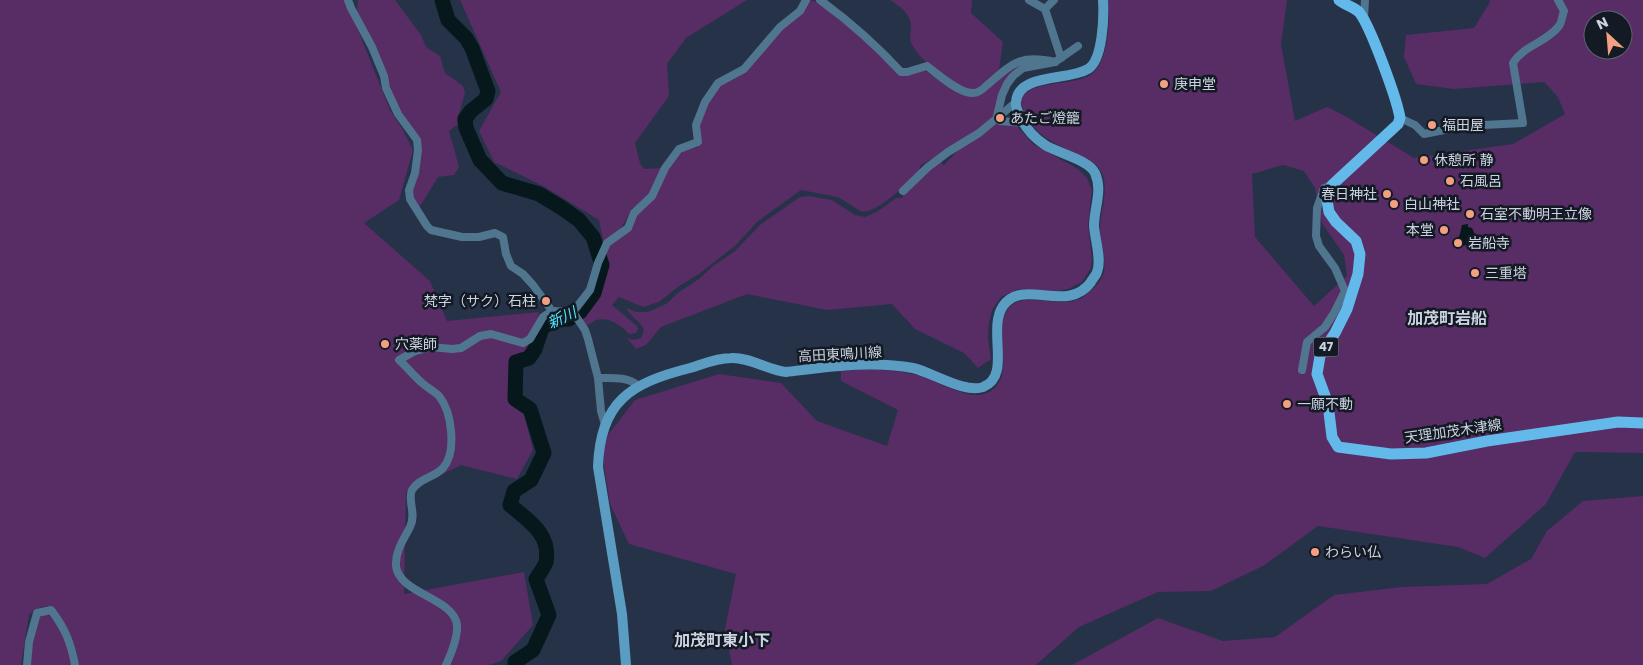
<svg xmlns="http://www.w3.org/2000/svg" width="1643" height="665" viewBox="0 0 1643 665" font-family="Poppins,'Noto Sans JP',sans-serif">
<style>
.green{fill:#582c65;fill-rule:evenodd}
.water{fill:#06181b}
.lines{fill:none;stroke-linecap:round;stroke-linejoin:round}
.river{stroke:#06181b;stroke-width:15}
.minor{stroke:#4f768e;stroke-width:8}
.secondary{stroke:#5b9cc2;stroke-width:10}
.primary{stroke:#63b9ea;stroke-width:11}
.poi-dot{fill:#f2a081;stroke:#141a24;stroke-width:2}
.labels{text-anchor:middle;stroke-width:5;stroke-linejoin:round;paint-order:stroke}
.shield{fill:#141a24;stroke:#959ca9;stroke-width:1}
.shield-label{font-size:12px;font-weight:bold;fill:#ccd4e2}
.poi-label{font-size:14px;fill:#ccd4e2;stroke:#141a24;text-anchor:start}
.street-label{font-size:14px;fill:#ccd4e2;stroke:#141a24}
.water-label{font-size:15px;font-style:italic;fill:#50e6fb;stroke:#141a24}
.quarter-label{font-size:16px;font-weight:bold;fill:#ccd4e2;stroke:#141a24}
</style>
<rect width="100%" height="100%" fill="#263248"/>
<!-- green -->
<g class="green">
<path d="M0 0H346L390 110 403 130 413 150 399 200 364 223 430 281 447 321 539 312 534 353 511 361 533 450 517 479 461 465 406 492 404 594 524 572 533 625 501 661 489 665H79C75 641 68 624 51 606 41 606 36 608 29 615L21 665H0Z"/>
<polygon points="358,0 395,0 421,35 426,47 440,56 445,73 463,86 465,93 457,121 458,124 449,131 459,167 454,175 438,177 419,208 411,197 421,151 394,101 384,67 357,15"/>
<polygon points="460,0 747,0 686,38 667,64 669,96 635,143 640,163 644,169 661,168 651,192 632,209 620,230 604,244 599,220 543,186 494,162 479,131 501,92"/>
<path d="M809 0C829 1 885 61 902 76L925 71 967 96 1018 65 1028 61 1019 67 995 114C974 136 946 150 920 166L919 171C906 184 881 211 862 212L838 197 801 190 757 222 736 245 699 274 679 286 659 302 643 307 619 297 612 305 637 326 638 329 636 333 629 334C620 325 610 317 596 320 592 322 589 325 585 326L577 312 608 245 625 235 632 228 637 214 681 151 698 147 702 140 698 124 715 89 747 69Z"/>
<path d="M890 0H972L971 13 1003 42 999 70 977 88 972 90C954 86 917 60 911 42 909 38 911 32 911 27 911 13 900 7 890 0Z"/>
<path d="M1108 0H1287L1281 44 1295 121 1327 107 1345 116 1414 158 1513 144 1565 114 1558 97 1544 82 1454 89 1416 84 1404 57 1406 35 1474 28 1490 2 1489 0H1643V453L1575 452 1546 504 1485 558 1458 547 1318 526 1263 566 1211 591 1158 592 1079 627 1036 665H732L725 629 736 574 629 544 610 504 604 466V449L608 435 635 400 719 374 781 383 817 421 887 446 898 410 841 381V371C863 369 890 369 912 374 931 377 965 400 984 394 1020 382 991 332 1008 309 1022 289 1061 311 1083 297 1090 292 1100 283 1103 275 1107 262 1102 246 1100 233 1098 213 1113 186 1098 167 1094 162 1085 158 1079 155 1058 145 1037 137 1026 116 1024 111 1021 107 1021 102 1024 78 1079 88 1094 72 1109 57 1110 20 1108 0ZM1593 20H1623V50H1593ZM1283 165 1304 171 1315 188 1322 223 1344 255 1347 276 1314 306 1255 237 1252 174Z"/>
<path d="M996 122 1016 125 1033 144 1078 169 1087 178 1092 190 1088 224 1092 259 1091 268 1082 282 1068 289 1057 291 1019 289 1001 297 992 310 989 323 988 338 991 359 978 368 964 353 915 329 892 304 827 310 747 294 661 327 646 345 636 349 627 338 634 340 641 338 644 330C640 321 631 317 626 308L637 312H648L666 304 679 292 699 279 713 266 735 251 760 225 800 197 808 196 832 200 855 215 865 217 878 211 896 198H902L905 192 941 160 943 166 963 145Z"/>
<polygon points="1643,496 1643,665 1072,665 1158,618 1223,641 1275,637 1334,595 1402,587 1487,584 1531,559 1547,531 1583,501"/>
<path d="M45 614C63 619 69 649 72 665H29L32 645 38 618Z"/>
</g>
<!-- water -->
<polygon class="water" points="1468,224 1468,227 1472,228 1476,237 1469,244 1463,246 1458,238 1460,234 1462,225"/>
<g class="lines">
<!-- river -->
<path class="river" d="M442 0 448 20 466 38 472 48 488 91 486 99 471 111 465 119 466 128 480 160 502 183 539 194 562 208 579 220 593 237 602 265 594 293 580 312 569 319 554 320 542 328 535 349 529 358 516 362 515 399 530 409 544 453 531 480 514 491 510 505C529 521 551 534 546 562 544 568 539 574 536 579L549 615 533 650 515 662V665"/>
<!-- minor -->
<g class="minor">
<polyline points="348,0 351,8 372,47 384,76 386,88 398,114 417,140 418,150 415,173 409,190 410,199 427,226 431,230 462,237 479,237 495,233 503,237 506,254 511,266 523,274 533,285 552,311"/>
<path d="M820 0C849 21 877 46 901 72H907L927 66C937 74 960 94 973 93 978 93 983 89 986 86 1013 63 1020 54 1055 62"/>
<polyline points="1029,0 1045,9"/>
<polyline points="1054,0 1045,9 1061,58"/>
<polyline points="1364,18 1365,0"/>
<path d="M1400 118 1415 125 1424 134 1464 126 1523 123 1513 63C1524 45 1546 43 1559 26 1562 22 1562 16 1564 11L1558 0"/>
<polyline points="1024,123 1000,121 997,116 1002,95 1007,84 1013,76 1023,68 1055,62 1078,46"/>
<polyline points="903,191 928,167 948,152 979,133 1015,103"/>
<polyline points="573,312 585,330 588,339 598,378 601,411 605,425"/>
<polyline points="1302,370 1307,342 1325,327 1334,313 1345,291 1335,268 1319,246 1316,236 1317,208 1324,188 1332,185"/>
<path d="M598 378C610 378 630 376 639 387"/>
<path d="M27 665 29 642 37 613 51 610C65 628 71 643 75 665"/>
<path d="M446 665C451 654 458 637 457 625 454 598 399 594 396 566 395 551 404 539 410 527 417 514 407 500 412 490 419 478 434 478 443 468 457 452 452 412 439 396 434 391 426 387 421 382 413 375 407 367 399 360L415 351 431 347 452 349 461 348 480 336 491 334 523 343 530 339 543 317 552 311 573 312 590 290 598 263 607 243 628 228 634 213 652 196 665 168 679 149 698 142 696 125 705 102 718 83 744 69 780 27 800 11 806 0"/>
</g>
<!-- secondary -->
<path class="secondary" d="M626 665 622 614 598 467C600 401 631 383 690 368 703 364 717 358 731 358 750 357 767 370 786 372 828 367 872 360 913 368 931 372 966 394 983 387 1012 376 987 330 1003 306 1023 277 1067 315 1091 282 1092 279 1096 276 1097 272 1102 260 1095 240 1094 226 1094 208 1103 191 1095 173 1089 160 1058 153 1045 145 1036 139 1027 130 1022 120 1019 114 1015 108 1016 102 1018 73 1068 81 1088 69 1103 60 1104 16 1103 0"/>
<!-- primary -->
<path class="primary" d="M1339 0C1345 5 1354 7 1359 12 1370 25 1397 99 1400 118L1398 124 1332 185 1327 200 1329 212 1336 222 1356 241 1360 254 1358 274 1347 309 1335 333 1320 356 1317 374 1328 404 1332 437 1338 447 1391 454 1426 453 1487 441 1618 422 1643 423"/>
</g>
<!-- markers -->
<g class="poi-dot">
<circle cx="1164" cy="84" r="5"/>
<circle cx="1000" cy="118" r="5"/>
<circle cx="1432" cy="125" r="5"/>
<circle cx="1424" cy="160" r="5"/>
<circle cx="1450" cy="181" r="5"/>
<circle cx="1387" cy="194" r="5"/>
<circle cx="1394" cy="204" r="5"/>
<circle cx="1470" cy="214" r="5"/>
<circle cx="1444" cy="230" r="5"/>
<circle cx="1458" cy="243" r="5"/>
<circle cx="1475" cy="273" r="5"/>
<circle cx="546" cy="301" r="5"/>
<circle cx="385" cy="344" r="5"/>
<circle cx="1287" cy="404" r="5"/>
<circle cx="1315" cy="552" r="5"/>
</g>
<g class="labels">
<!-- shield labels -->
<rect class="shield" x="1313.5" y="337.5" width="25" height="19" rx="4"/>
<g class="shield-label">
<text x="1326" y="351">47</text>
</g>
<!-- poi labels -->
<g class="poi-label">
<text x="1174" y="89">庚申堂</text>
<text x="1010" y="123">あたご燈籠</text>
<text x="1442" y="130">福田屋</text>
<text x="1434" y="165">休憩所 静</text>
<text x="1460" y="186">石風呂</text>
<text x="1377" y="199" text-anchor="end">春日神社</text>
<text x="1404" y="209">白山神社</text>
<text x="1480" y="219">石室不動明王立像</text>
<text x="1434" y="235" text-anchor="end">本堂</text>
<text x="1468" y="248">岩船寺</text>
<text x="1485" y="278">三重塔</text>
<text x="536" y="306" text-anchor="end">梵字（サク）石柱</text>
<text x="395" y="349">穴薬師</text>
<text x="1297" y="409">一願不動</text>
<text x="1325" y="557">わらい仏</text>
</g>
<!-- street labels -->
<g class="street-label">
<text transform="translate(840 354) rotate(-3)" y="5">高田東鳴川線</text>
<text transform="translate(1453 431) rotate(-8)" y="5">天理加茂木津線</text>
</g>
<!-- water labels -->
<g class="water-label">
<text transform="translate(562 318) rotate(-25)" y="5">新川</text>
</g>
<!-- quarter labels -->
<g class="quarter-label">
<text x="1447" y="324">加茂町岩船</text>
<text x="722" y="646">加茂町東小下</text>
</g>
</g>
<!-- north arrow -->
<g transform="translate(1608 35) rotate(334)"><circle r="24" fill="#141a24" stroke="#5e6470"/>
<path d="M0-4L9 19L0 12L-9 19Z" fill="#f2a081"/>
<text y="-8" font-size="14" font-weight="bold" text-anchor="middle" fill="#ccd4e2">N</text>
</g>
</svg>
